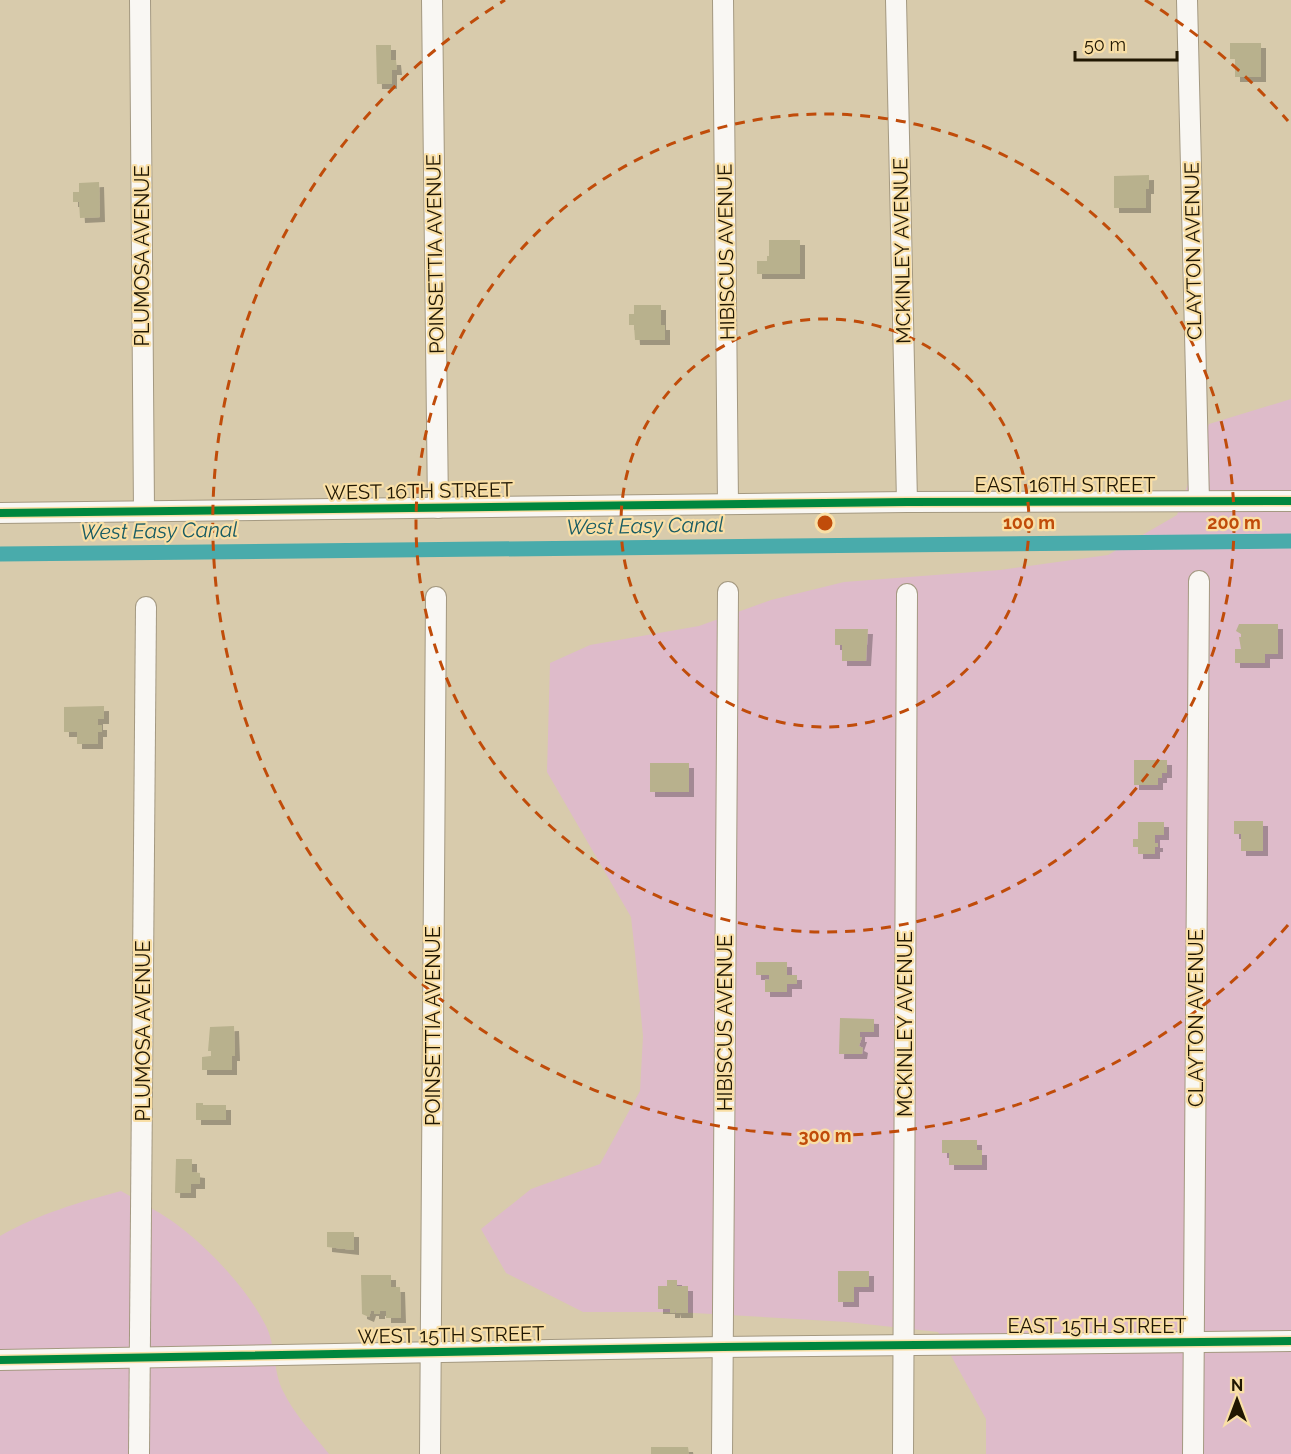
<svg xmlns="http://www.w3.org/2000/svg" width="1291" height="1454" viewBox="0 0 1291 1454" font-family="Raleway,sans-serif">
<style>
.green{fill:#debbca}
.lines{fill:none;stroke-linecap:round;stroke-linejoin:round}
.canal{stroke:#49abab;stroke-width:15}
.building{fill:#b8b18d;filter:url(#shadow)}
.minor-casing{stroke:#a49981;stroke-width:22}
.minor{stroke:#f9f7f3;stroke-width:20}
.cycleway-casing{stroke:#f9dfa6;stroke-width:11}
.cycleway{stroke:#00873e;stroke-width:8}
.ring{fill:none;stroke:#c04c0a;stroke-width:3;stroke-dasharray:10 8}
.labels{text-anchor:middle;stroke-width:4.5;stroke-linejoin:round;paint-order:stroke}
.street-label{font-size:20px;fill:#201702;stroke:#f9dfa6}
.water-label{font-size:21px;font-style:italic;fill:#195c64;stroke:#f9dfa6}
.centre{fill:#c04c0a;stroke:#f9dfa6;stroke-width:3}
.ring-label{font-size:18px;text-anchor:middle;font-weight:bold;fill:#c04c0a;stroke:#f9dfa6;stroke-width:4.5;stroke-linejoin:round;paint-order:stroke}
</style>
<defs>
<filter id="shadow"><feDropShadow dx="5" dy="5" stdDeviation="0" flood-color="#0004"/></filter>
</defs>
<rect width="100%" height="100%" fill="#d8cbac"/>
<!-- green -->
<g class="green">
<polygon points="1291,399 1291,1454 986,1454 986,1419 938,1332 847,1322 677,1312 583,1312 506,1273 481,1229 531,1189 600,1164 640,1091 643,1036 635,953 631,917 547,772 550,663 590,645 699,626 771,600 844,582 1000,570 1108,555 1177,515 1209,424"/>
<path d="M121 1191C138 1201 156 1210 172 1221 207 1246 247 1288 266 1326 276 1346 273 1371 283 1391 294 1414 313 1434 329 1454H0V1236C41 1213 77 1203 121 1191Z"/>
</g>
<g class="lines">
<!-- canal -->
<polyline class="canal" points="0,554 1291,541"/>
</g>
<!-- building -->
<g class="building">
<polygon points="1230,43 1261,43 1261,77 1235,77 1235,59 1230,59"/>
<polygon points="376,45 391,45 391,60 396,60 397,70 392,70 392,84 377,84"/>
<polygon points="1149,175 1149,189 1146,189 1146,208 1114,208 1114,176"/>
<polygon points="99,182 100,217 80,218 79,202 73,202 73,192 79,192 79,183"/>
<polygon points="769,240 800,240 800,274 757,274 757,261 767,261 767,256 769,256"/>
<polygon points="634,305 661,305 661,325 665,325 665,340 635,340 634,325 629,325 629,314 634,314"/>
<polygon points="1239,624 1278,624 1278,654 1265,654 1265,663 1235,663 1235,649 1241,649 1239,637 1241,637 1241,634 1236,631"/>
<polygon points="835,629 868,629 866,661 842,661 842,645 835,645"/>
<polygon points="104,706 104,719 98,719 98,725 102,725 102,732 98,732 98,744 77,744 77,732 64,732 64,707"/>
<polygon points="1134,760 1167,760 1167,773 1162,773 1162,778 1158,778 1158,785 1134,785"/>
<rect x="650" y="763" width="39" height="29"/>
<polygon points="1234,821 1263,821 1263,851 1241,851 1241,834 1234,834"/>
<polygon points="1138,822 1164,822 1164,835 1155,835 1155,843 1158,843 1158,847 1155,847 1155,854 1138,854 1138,847 1133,847 1133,839 1138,839"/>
<polygon points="756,962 787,962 787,975 797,975 797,984 787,984 787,992 765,992 765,979 769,980 769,975 756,975"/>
<polygon points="840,1018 874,1019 874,1032 860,1032 860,1037 862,1037 859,1046 863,1048 862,1054 839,1054"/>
<polygon points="234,1026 235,1056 232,1056 232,1070 202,1070 202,1057 211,1056 211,1051 208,1051 210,1027"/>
<polygon points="196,1103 203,1103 203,1105 226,1105 226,1120 196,1120"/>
<polygon points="942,1140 977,1140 977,1150 982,1150 982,1165 949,1165 949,1153 942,1153"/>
<polygon points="176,1159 192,1159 192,1172 200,1173 200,1184 191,1184 191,1193 175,1193"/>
<polygon points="327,1232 354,1232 354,1250 327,1247"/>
<polygon points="838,1271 869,1271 869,1287 854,1287 854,1302 838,1302"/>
<polygon points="361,1275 391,1275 391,1287 400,1287 401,1318 386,1318 386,1311 380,1311 380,1314 374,1314 374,1311 371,1311 369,1317 362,1314"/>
<polygon points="667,1280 677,1280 677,1286 688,1286 688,1313 676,1313 676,1309 675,1313 670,1313 670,1309 658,1309 658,1286 667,1286"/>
<polygon points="651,1447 688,1447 689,1454 651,1454"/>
</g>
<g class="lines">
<defs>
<g id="minor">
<polyline points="140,0 144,511"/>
<polyline points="432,0 438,508"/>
<polyline points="723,0 728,504"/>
<polyline points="896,0 907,502"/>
<polyline points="1187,0 1199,501"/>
<polyline points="0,513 907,502 1291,501"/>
<polyline points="0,1360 723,1347 1291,1341"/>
<polyline points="139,1454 146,607"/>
<polyline points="430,1454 436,597"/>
<polyline points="722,1454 728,592"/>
<polyline points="903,1454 907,594"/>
<polyline points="1193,1454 1199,581"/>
</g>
</defs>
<!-- minor casing -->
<use href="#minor" class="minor-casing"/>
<!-- minor -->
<use href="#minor" class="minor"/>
<defs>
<g id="cycleway">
<polyline points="0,513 907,502 1291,501"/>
<polyline points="0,1360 723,1347 1291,1341"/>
</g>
</defs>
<!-- cycleway casing -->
<use href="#cycleway" class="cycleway-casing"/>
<!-- cycleway -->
<use href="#cycleway" class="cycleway"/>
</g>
<!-- distance rings -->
<g class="ring">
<circle cx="825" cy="523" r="204"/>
<circle cx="825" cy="523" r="409"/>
<path d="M1288 925A613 613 0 1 1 505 0M1145 0A613 613 0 0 1 1288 121"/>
</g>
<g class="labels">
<!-- street labels -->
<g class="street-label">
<text transform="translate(902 251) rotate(-91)" y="7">MCKINLEY AVENUE</text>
<text transform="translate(1193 251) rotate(-91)" y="7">CLAYTON AVENUE</text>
<text transform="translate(726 252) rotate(-91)" y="7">HIBISCUS AVENUE</text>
<text transform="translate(435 254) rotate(-91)" y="7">POINSETTIA AVENUE</text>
<text transform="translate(142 256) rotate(-90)" y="7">PLUMOSA AVENUE</text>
<text x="1065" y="492">EAST 16TH STREET</text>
<text transform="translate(419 491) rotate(-1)" y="7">WEST 16TH STREET</text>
<text transform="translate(1196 1018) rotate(-90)" y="7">CLAYTON AVENUE</text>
<text transform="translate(725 1023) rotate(-90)" y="7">HIBISCUS AVENUE</text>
<text transform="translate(905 1024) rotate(-90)" y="7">MCKINLEY AVENUE</text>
<text transform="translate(433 1026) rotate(-90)" y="7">POINSETTIA AVENUE</text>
<text transform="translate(143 1031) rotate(-90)" y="7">PLUMOSA AVENUE</text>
<text x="1097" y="1333">EAST 15TH STREET</text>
<text transform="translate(451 1335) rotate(-1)" y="7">WEST 15TH STREET</text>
</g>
<!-- water labels -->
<g class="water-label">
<text transform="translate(645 526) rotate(-1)" y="7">West Easy Canal</text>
<text transform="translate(159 531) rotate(-1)" y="7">West Easy Canal</text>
</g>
</g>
<circle cx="825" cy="523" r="9" class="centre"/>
<g class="ring-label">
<text x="1029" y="529">100 m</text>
<text x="1234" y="529">200 m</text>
<text x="825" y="1142">300 m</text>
</g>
<!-- north arrow -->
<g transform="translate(1237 1400)" stroke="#f9dfa6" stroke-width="4.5" paint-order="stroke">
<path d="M0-4.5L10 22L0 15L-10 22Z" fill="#201702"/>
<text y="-9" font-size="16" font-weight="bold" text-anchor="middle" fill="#201702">N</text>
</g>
<!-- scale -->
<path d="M1075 51v9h102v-9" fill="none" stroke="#201702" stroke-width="3"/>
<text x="1084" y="51" font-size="18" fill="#201702" stroke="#f9dfa6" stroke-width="4.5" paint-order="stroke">50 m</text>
</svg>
